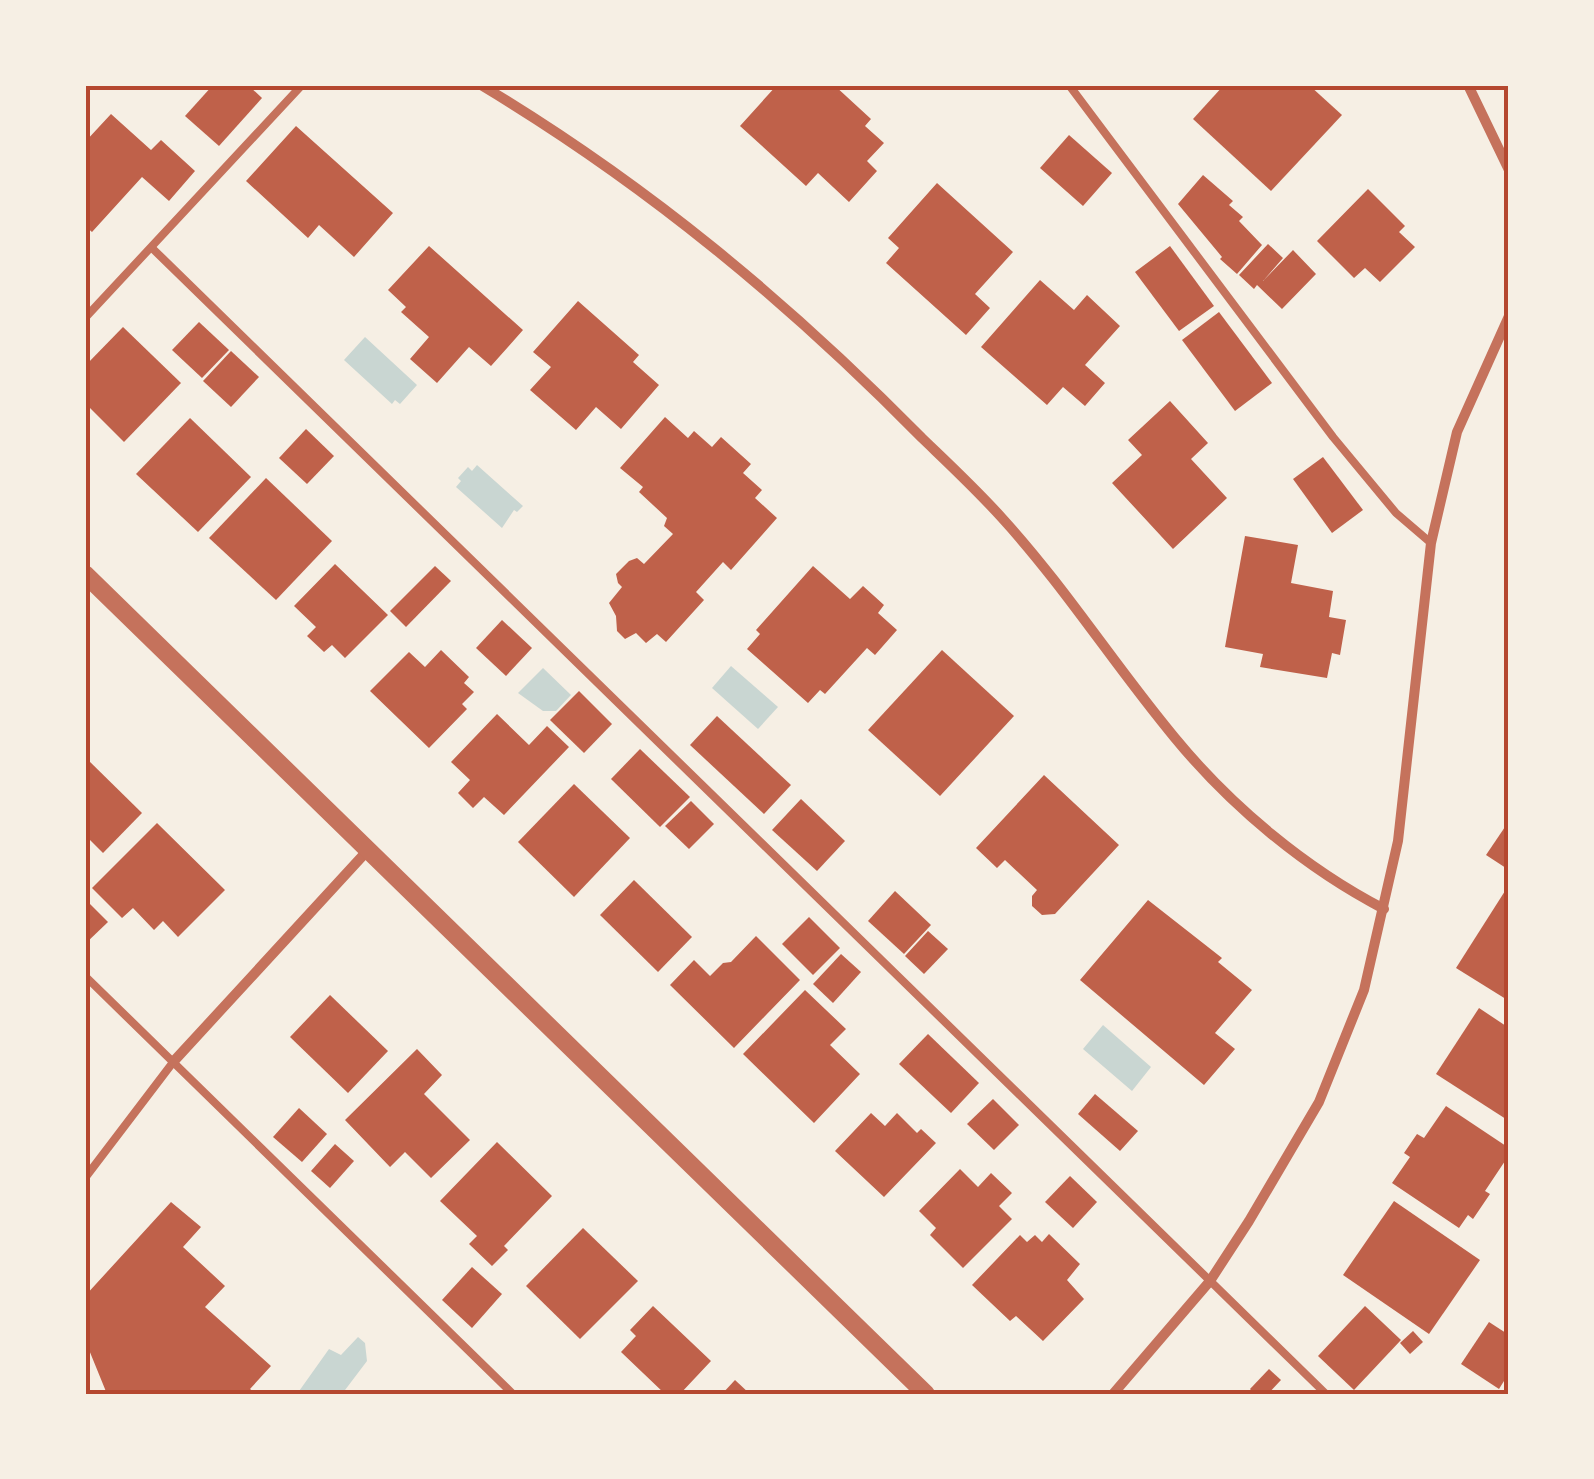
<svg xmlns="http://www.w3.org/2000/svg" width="1594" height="1479" viewBox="0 0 1594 1479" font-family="'Noto Sans',sans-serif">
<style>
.water{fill:#c9d6d2}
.building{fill:#bf614a}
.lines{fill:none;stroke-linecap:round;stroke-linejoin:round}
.service{stroke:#c5725c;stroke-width:8}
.minor{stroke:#c5725c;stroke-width:10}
.tertiary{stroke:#c5725c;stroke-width:18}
.neatline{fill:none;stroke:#b5482f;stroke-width:4}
</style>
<rect width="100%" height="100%" fill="#f6efe4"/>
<!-- water -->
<g class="water">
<polygon points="365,337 417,385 400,404 395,400 392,404 344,360"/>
<polygon points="477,465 523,506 517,512 514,510 502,528 456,487 461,481 458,478 468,467 472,471"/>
<polygon points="731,666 778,707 758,729 712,688"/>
<polygon points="543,668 571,695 556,711 543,711 518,693"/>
<polygon points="1103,1025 1151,1067 1132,1091 1083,1049"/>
<polygon points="358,1337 365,1343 367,1361 342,1394 297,1394 329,1349 341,1355"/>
</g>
<!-- building -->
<g class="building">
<polygon points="213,85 248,85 262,98 219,146 185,116"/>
<polygon points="777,85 834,85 871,119 865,126 884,143 867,161 877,171 849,202 818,173 806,186 740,126"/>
<polygon points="1224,85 1309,85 1342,115 1271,191 1193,119"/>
<polygon points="111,114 151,150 161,140 195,171 169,201 142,177 92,232 85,226 85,142"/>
<polygon points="296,126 393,213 354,257 319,225 308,238 246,181"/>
<polygon points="1069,135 1112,173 1083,206 1040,168"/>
<polygon points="1203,175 1233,201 1229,205 1243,217 1239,221 1262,245 1237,274 1220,259 1222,257 1178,204"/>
<polygon points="937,183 1013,252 975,294 990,308 966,335 886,263 899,248 888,238"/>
<polygon points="1368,189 1405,226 1399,232 1415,247 1380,282 1365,268 1354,278 1317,241"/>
<polygon points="1268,244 1283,258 1263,281 1293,250 1316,274 1282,309 1257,285 1254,289 1239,275"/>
<polygon points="429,246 523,330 491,366 469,347 437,383 410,359 429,337 401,312 406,307 388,290"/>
<polygon points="1170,246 1214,306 1179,331 1135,272"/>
<polygon points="1040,280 1074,310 1087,295 1120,326 1085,365 1105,383 1085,406 1063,387 1047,405 981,347"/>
<polygon points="578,301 639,355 633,362 659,385 621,429 596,407 576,430 530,390 551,367 533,352"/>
<polygon points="1219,312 1272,383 1235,411 1182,340"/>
<polygon points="199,322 229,350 202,378 172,350"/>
<polygon points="123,327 181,383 124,442 85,403 85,366"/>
<polygon points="231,351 259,377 231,407 203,381"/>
<polygon points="1170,401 1208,443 1191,459 1227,498 1173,549 1112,483 1142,455 1128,440"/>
<polygon points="665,417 688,438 694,431 712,447 721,437 751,464 743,473 762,490 755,498 777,518 731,570 723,562 696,592 704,600 666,642 657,634 646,643 636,633 625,639 617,631 616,616 609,603 622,587 618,583 616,574 629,561 637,558 644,564 673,534 664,526 667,518 639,492 643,487 620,468"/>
<polygon points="190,418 251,477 198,532 136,474"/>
<polygon points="306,429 334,456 307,484 279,458"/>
<polygon points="1323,457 1363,510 1332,533 1293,479"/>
<polygon points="266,478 332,541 276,600 209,538"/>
<polygon points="1245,536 1298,545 1291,583 1333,591 1329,617 1346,620 1340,655 1332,653 1327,678 1260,667 1263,654 1225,647"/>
<polygon points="335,564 388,615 345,658 332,645 324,652 307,636 316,627 294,606"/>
<polygon points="435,566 451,581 406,627 390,611"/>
<polygon points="813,566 850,599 863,586 884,605 878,613 897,630 875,655 867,648 825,694 820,690 808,703 747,649 760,634 756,630"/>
<polygon points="502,620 532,648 506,676 476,648"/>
<polygon points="441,650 469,677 464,683 474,692 462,704 467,709 429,748 370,691 409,652 425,667"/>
<polygon points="942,650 1014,716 940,796 868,730"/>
<polygon points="579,691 612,724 584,753 550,720"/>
<polygon points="497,714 529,745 547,726 569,747 504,815 484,797 473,808 458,793 470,780 451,762"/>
<polygon points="717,716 791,785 764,814 690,745"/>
<polygon points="640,749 690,797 660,827 611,779"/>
<polygon points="85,757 142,813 103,853 85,835"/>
<polygon points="1044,775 1119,845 1055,914 1042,915 1032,906 1032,896 1037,890 1005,860 997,868 976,848"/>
<polygon points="574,784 630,838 574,897 518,842"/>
<polygon points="801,799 845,841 817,871 772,830"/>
<polygon points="691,801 714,824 689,849 665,826"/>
<polygon points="1509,821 1509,870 1486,855"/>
<polygon points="157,823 225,890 178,937 163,921 154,930 133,908 122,918 92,888"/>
<polygon points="634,880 692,937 658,972 600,915"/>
<polygon points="895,891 931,925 904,954 868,921"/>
<polygon points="1505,891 1509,894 1509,1001 1456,968"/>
<polygon points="85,899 108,922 85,944"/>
<polygon points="1148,900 1222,958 1218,962 1252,990 1215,1033 1235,1049 1204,1085 1080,980"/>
<polygon points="809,917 840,948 813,975 782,944"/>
<polygon points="928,931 948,949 924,974 905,956"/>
<polygon points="756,936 800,980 734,1048 670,985 694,960 710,976 723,963 731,962"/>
<polygon points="841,954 861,972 833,1003 813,984"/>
<polygon points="805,990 846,1029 830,1045 860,1074 814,1123 743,1054"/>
<polygon points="330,995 388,1051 348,1093 290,1037"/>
<polygon points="1479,1008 1509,1028 1509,1121 1436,1074"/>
<polygon points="928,1034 979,1083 951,1113 899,1064"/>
<polygon points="417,1049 442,1075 424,1094 470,1140 431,1178 405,1152 390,1167 345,1120"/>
<polygon points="1095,1094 1138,1131 1120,1151 1078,1114"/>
<polygon points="993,1099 1019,1125 994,1150 967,1124"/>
<polygon points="1446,1106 1509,1148 1509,1155 1485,1191 1490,1194 1473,1219 1468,1215 1459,1228 1392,1183 1410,1157 1404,1153 1417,1134 1424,1138"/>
<polygon points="299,1108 327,1134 302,1162 273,1137"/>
<polygon points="871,1113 885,1126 897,1113 917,1133 921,1129 936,1143 884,1197 835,1151"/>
<polygon points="497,1142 552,1196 504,1246 508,1250 492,1266 469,1244 477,1236 440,1201"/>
<polygon points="335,1144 354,1161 330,1188 311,1171"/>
<polygon points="960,1169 978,1187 991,1173 1012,1193 999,1206 1012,1219 963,1268 930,1235 936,1228 919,1211"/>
<polygon points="1070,1176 1097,1202 1073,1228 1045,1202"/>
<polygon points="1394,1201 1480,1260 1429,1334 1343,1275"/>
<polygon points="171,1202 201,1227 183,1247 225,1286 205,1307 271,1366 250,1389 256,1394 107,1394 85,1340 85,1296"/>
<polygon points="583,1228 638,1281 580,1339 526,1286"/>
<polygon points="1049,1234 1080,1264 1067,1280 1084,1299 1043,1341 1016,1316 1010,1321 972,1285 1020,1235 1027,1242 1035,1235 1042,1242"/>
<polygon points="472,1267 502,1294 472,1328 442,1300"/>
<polygon points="653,1306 711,1361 680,1394 665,1394 621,1352 636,1336 630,1330"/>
<polygon points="1365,1306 1401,1340 1354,1390 1318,1356"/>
<polygon points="1489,1322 1509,1335 1509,1373 1499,1389 1461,1364"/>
<polygon points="1413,1331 1423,1342 1410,1354 1400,1343"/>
<polygon points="1269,1369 1281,1380 1268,1394 1254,1394 1250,1389"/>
<polygon points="735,1380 750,1394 722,1394"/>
</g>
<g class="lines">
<!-- service -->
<g class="service">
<polyline points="1069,85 1333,437 1396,513 1431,543"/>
<polyline points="152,248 1326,1394"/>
<polyline points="85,318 302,85"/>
<polyline points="85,976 513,1394"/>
<polyline points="85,1178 174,1061"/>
</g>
<!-- minor -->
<g class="minor">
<path d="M481 85C646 184 787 301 922 438 949 464 977 490 1002 518 1065 587 1115 666 1175 738 1231 806 1305 868 1384 909"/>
<polyline points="1468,85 1509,170"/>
<polyline points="174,1061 368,850"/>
<polyline points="1113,1394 1210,1281 1249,1221 1319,1102 1364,990 1398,841 1431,543 1457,432 1509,316"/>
</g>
<!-- tertiary -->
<polyline class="tertiary" points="85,574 926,1394"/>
</g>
<!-- border -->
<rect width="1594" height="1479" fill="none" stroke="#f6efe4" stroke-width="175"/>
<rect x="88" y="88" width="1418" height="1304" class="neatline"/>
</svg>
